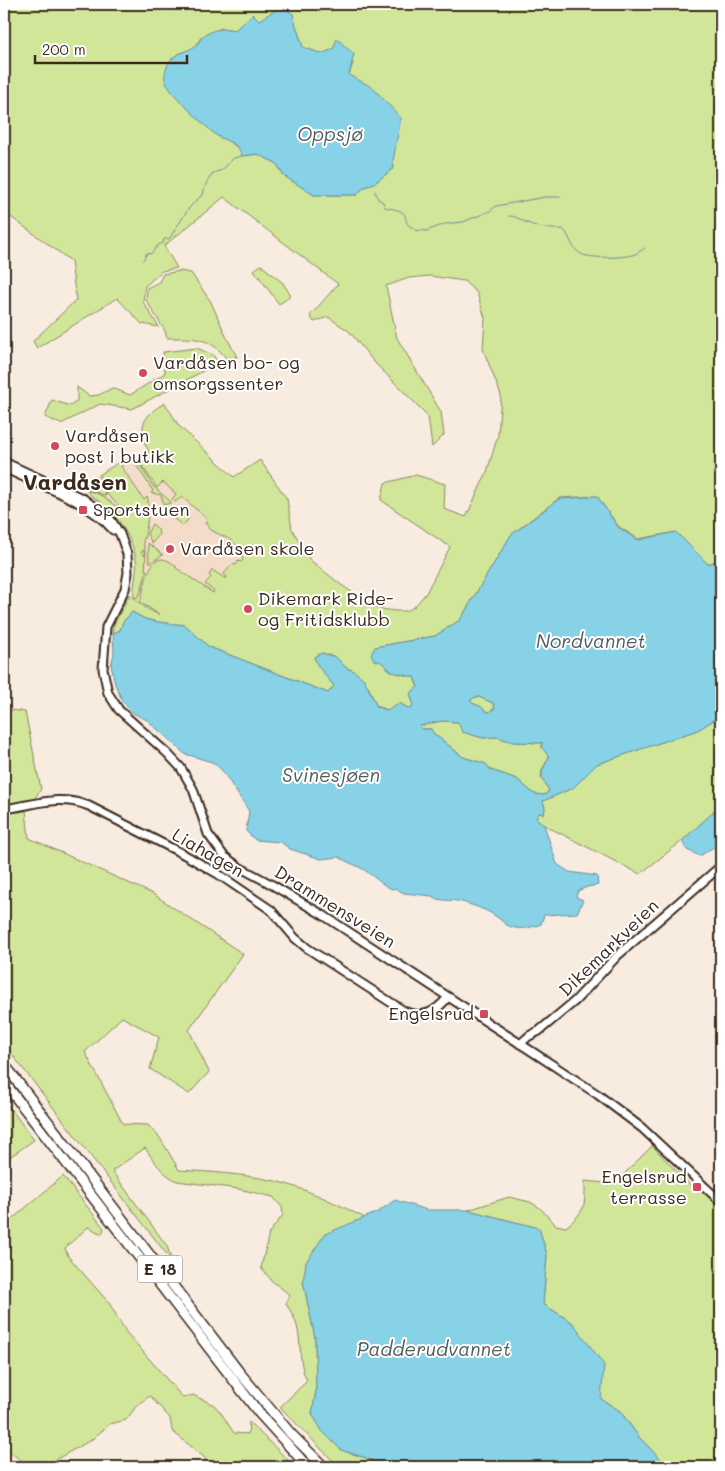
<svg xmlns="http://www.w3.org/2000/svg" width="725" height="1471" viewBox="0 0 725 1471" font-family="Mali,sans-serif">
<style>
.built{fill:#f3ddca}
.green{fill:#d2e69a;stroke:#86885c;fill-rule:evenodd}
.water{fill:#87d2e7;stroke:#698f97;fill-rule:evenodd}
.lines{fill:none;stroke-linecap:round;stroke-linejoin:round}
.stream{stroke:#698f97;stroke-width:1}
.secondary-casing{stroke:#3b2a1e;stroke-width:11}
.highway-casing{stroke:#3b2a1e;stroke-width:12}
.secondary{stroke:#fff;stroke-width:7}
.highway{stroke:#fff;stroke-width:9}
.poi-dot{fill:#d1495b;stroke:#fff;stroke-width:2}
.labels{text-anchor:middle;stroke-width:4;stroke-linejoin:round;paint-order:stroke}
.shield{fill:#fff;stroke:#766a62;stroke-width:1}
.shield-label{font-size:16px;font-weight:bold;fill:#3b2a1e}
.poi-label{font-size:18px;fill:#3b2a1e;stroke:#fff;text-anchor:start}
.street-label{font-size:18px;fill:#3b2a1e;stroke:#fff}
.water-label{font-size:19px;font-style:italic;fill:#525c5a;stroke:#fff}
.district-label{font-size:22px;font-weight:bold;fill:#3b2a1e;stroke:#fff}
</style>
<rect width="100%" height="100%" fill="#f8ebe0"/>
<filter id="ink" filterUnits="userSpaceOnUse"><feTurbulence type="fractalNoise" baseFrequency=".02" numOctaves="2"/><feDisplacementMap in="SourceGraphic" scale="10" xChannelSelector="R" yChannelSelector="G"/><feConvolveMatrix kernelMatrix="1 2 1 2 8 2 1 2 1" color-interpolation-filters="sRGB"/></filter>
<g filter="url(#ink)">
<!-- built -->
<polygon class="built" points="157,450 251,551 191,625 162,617 145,607 134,597 133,593 137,576 137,564 133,548 128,536 115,517 86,491 94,478 118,463"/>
<!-- green -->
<g class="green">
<path d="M4 4H721V559L708 564 676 532 638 539 618 526 597 496 559 498 511 535 460 620 435 636 375 647C384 671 390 672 414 677L418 688 411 697 413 703 412 708 410 709 399 703 387 710 380 707H377L368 686 354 671 345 667 336 657 322 653 314 657 318 666 334 686 328 693 209 647 185 625 158 622 145 619 132 612 123 622 120 630 113 634 112 633 114 624 130 594C139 603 148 611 160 615L140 602C146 584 149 543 176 566L175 567 213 593 214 591 205 584 211 577 209 575 212 570 226 579 227 577 224 574 232 564 236 565 238 561 241 562 243 560C238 537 224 539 208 528L209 524H205L207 520 205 517 182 497 175 502 172 499 176 494 163 482 157 488 136 457 149 452C136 429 143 415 165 403L179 426 234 477 260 460 287 499 292 529 310 560 340 584 363 600 381 609 395 611H407L415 606 426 593 450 547 381 500 385 483 416 475 445 484 444 509 466 517 487 472 498 435 501 395 483 349 485 318 477 293 464 281 430 276 409 278 386 286 397 338 441 412 444 435 432 447 428 416 374 362 349 331 328 317 314 322 310 316 338 284 224 197 164 246 177 268 162 271 145 286 143 302 159 327 142 324 117 298 37 348 33 341 76 300 71 261 4 212ZM253 14 259 20 293 14C295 26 300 36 303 47L322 54 333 49 338 39 353 63 349 75 372 88 394 168 376 182 363 188 357 195H314L284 176 276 163 257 154 245 156C238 146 229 141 217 136L176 55 194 48 202 36 222 28 235 30Z"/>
<polygon points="261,265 283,283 291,296 279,304 254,270"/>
<path d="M180 271 191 273 211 302 226 336 237 357 226 358C210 336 192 338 167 338L165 331 146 300 147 288 159 282 163 274Z"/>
<polygon points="197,348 213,355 218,363 132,409 100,404 61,424 45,417 52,400 70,406 77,401 77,387 89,396 99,395 112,388 130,395 165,373 163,352"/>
<polygon points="128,459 137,460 153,486 171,502 170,503 164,505 161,495 151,493 153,491 133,460 129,461"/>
<polygon points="122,460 124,463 121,466 144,500 147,497 148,498 148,507 154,511 152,513 119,506 104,491 99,475"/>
<polygon points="96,477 99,479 106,496 87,489 94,478"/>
<path d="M87 491C102 492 106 501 118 507 127 512 139 509 148 516 147 522 146 537 143 541L146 556 143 550 141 552 146 557 145 570H147L140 594 137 598 134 597C132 589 138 572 136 559 132 538 120 520 105 506 99 501 91 497 87 491Z"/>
<polygon points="179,510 189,518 183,526 173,518"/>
<polygon points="152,524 158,529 159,535 152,543 147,534"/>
<polygon points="148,543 163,555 150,563 149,561"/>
<path d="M475 697H479L493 703 495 708 489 712 485 711C481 704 474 706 470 701Z"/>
<path d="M4 709 25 712 41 789 26 811 29 838 153 894 243 954 189 1030 209 1072 189 1094 150 1069 159 1037 122 1017 85 1052 123 1124 148 1125 160 1138 179 1170C211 1172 244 1174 275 1181 305 1188 338 1204 365 1218L354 1222 303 1281 315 1338 316 1391 312 1414 341 1450 372 1460 376 1467H339L280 1407 307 1381C298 1363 302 1345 297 1326 295 1318 291 1312 286 1304L290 1295 272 1281 261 1268 269 1233 283 1215 282 1207 273 1197 239 1189 177 1181C162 1174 154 1161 145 1148L112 1171 167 1246 172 1261 4 1044Z"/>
<polygon points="721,718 721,805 682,841 640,874 544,825 536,818 539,813 544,814 545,808 543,801 573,788 597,764 697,730 712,721"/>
<polygon points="441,721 458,722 463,732 483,738 497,737 514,742 544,743 549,757 542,770 541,778 549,790 545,795 534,794 517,779 491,770 486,764 463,757 433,733 431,729 422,729 420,726"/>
<polygon points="4,1100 34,1140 4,1161"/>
<path d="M652 1146 694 1189 708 1193 721 1198V1467H668L639 1437 620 1411 601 1399 573 1323 543 1304 547 1255 539 1228 468 1210 509 1197 530 1202 540 1208 556 1225 566 1227C586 1210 585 1207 585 1181L614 1184Z"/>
<path d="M63 1176 104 1228 102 1234 88 1227 65 1248 68 1256 109 1303 126 1332 183 1398 193 1395 214 1405 221 1413 234 1433 248 1434 249 1422 295 1467H210L204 1457 172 1431 170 1418 150 1396 138 1404 126 1420 110 1424 91 1440 42 1467C26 1467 15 1456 4 1446V1226Z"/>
</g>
<!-- water -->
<g class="water">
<path d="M282 6 293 14C295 26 300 36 303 47L322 54 333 49 337 39 354 54 349 75 372 87 401 118 393 161 394 168 376 182 363 188 357 195H314L284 176 276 163 257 154 242 156C237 141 228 143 216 135 206 127 171 94 166 83 163 76 166 67 170 61 177 51 191 52 198 43 207 30 220 27 235 30L253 14 259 20Z"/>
<path d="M597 496 618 527 638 540 676 532 708 564 721 560V717L712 721 698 730 597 764 573 788 543 801 545 808 544 814 539 813 536 818 544 825 557 864 569 872 597 876 598 885 587 887 578 891 576 897 583 900 577 913 544 915 541 924C531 928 516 931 507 925 502 922 499 918 494 915 485 909 472 905 462 902 452 899 437 902 432 896L404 893 395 888 392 889C380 884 372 874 361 868 354 864 346 862 339 857L321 859 290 849 281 842 255 840 246 831 249 811 221 769 212 762 185 754 147 720 133 713 122 700 115 684 111 665 114 654 113 634 120 630 123 622 132 612 145 619 158 622 185 625 209 647 328 693 334 686 318 666 314 657 322 653 336 657 345 667 354 671 364 679 377 707 387 710 399 703 410 709 412 708 413 703 410 693 418 687 414 677 392 672 381 662 374 660 371 654 375 647 435 636 460 620 511 535 559 499ZM475 697H479L493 703 495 708 489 712 485 711C481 704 475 706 470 701ZM441 721 458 722 462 732 483 738 497 737 513 742 543 743 541 746 549 757C540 775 539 773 549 791L545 795 534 794 517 779 491 770 486 764 463 757 433 733 431 729H422L420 726Z"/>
<polygon points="721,805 721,842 700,856 687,850 682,841"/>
<polygon points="395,1200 427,1210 468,1210 539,1228 547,1255 543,1304 573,1323 604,1365 601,1399 620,1411 639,1437 668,1467 376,1467 372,1460 341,1450 322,1431 312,1414 316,1391 315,1338 303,1281 306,1262 325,1234 378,1212"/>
</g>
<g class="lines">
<!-- stream -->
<g class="stream">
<path d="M375 191 378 199 383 202 385 207C390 209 401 209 404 214 408 220 404 224 412 227L416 231 419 230 426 231 445 224 463 222 490 211 496 206 545 197H561"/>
<path d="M509 216C516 216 519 219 525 222 537 227 549 230 563 229 571 237 570 247 581 254 589 259 626 258 635 254 638 253 642 250 645 248"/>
<polyline points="143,260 147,253 151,254 158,245 163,243 164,239 169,239 189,208 203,194 206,184 213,173 222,170 234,158 242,156"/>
</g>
<defs>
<g id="secondary">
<polyline points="4,462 84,499 111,520 120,534 127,554 128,573 125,589 106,627 103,669 108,693 119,710 167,753 181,768 193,789 208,834 224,856 239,867 269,883 323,915 597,1094 642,1128 721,1202"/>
<path d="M4 468C39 485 88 500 113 530"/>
<path d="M4 809C35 805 58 794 89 806L185 855 218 874 271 910 295 938 307 948 404 1011C422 1020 436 1012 448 997"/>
<polyline points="520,1044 529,1036 539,1031 575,1001 618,955 721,866"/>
</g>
<g id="highway">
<polyline points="4,1064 239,1372 291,1434 324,1467"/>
<polyline points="4,1082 259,1413 308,1467"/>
</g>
</defs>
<!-- secondary casing -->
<use href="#secondary" class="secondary-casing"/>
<!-- highway casing -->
<use href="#highway" class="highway-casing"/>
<!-- secondary -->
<use href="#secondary" class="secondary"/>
<!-- highway -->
<use href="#highway" class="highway"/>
</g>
</g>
<!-- markers -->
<g class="poi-dot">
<circle cx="143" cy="373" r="5"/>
<circle cx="55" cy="446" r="5"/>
<rect x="78" y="505" width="10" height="10" rx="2.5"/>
<circle cx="170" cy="549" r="5"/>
<circle cx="248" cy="609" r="5"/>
<rect x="479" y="1009" width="10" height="10" rx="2.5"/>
<rect x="692" y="1182" width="10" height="10" rx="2.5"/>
</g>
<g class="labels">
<!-- shield labels -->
<rect class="shield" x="137.5" y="1255.5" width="45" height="27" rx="4"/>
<g class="shield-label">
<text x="160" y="1275">E 18</text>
</g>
<!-- poi labels -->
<g class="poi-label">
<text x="153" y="369">Vardåsen bo- og<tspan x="153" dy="21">omsorgssenter</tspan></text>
<text x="65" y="442">Vardåsen<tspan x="65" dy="21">post i butikk</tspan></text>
<text x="93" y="516">Sportstuen</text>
<text x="180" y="555">Vardåsen skole</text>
<text x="258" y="605">Dikemark Ride-<tspan x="258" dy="21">og Fritidsklubb</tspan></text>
<text x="474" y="1020" text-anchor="end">Engelsrud</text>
<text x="687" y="1183" text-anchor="end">Engelsrud<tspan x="687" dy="21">terrasse</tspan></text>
</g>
<!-- street labels -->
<g class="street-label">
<text transform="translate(208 853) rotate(30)" y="6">Liahagen</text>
<text transform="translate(335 907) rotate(32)" y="6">Drammensveien</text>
<text transform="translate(609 948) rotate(-44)" y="6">Dikemarkveien</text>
</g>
<!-- water labels -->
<g class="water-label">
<text x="330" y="141">Oppsjø</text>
<text x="591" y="648">Nordvannet</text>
<text x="331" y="782">Svinesjøen</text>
<text x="434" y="1356">Padderudvannet</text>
</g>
<!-- district labels -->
<g class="district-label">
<text x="75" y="490">Vardåsen</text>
</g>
</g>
<!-- margin -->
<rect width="725" height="1471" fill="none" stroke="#fff" stroke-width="20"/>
<rect x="10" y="10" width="705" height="1451" fill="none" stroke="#3b2a1e" stroke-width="2" filter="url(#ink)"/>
<!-- scale -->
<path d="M35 55v8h152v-8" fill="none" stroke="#3b2a1e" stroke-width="2.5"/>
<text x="42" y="55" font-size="15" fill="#3b2a1e" stroke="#ffffff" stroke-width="4" paint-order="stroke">200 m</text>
</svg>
